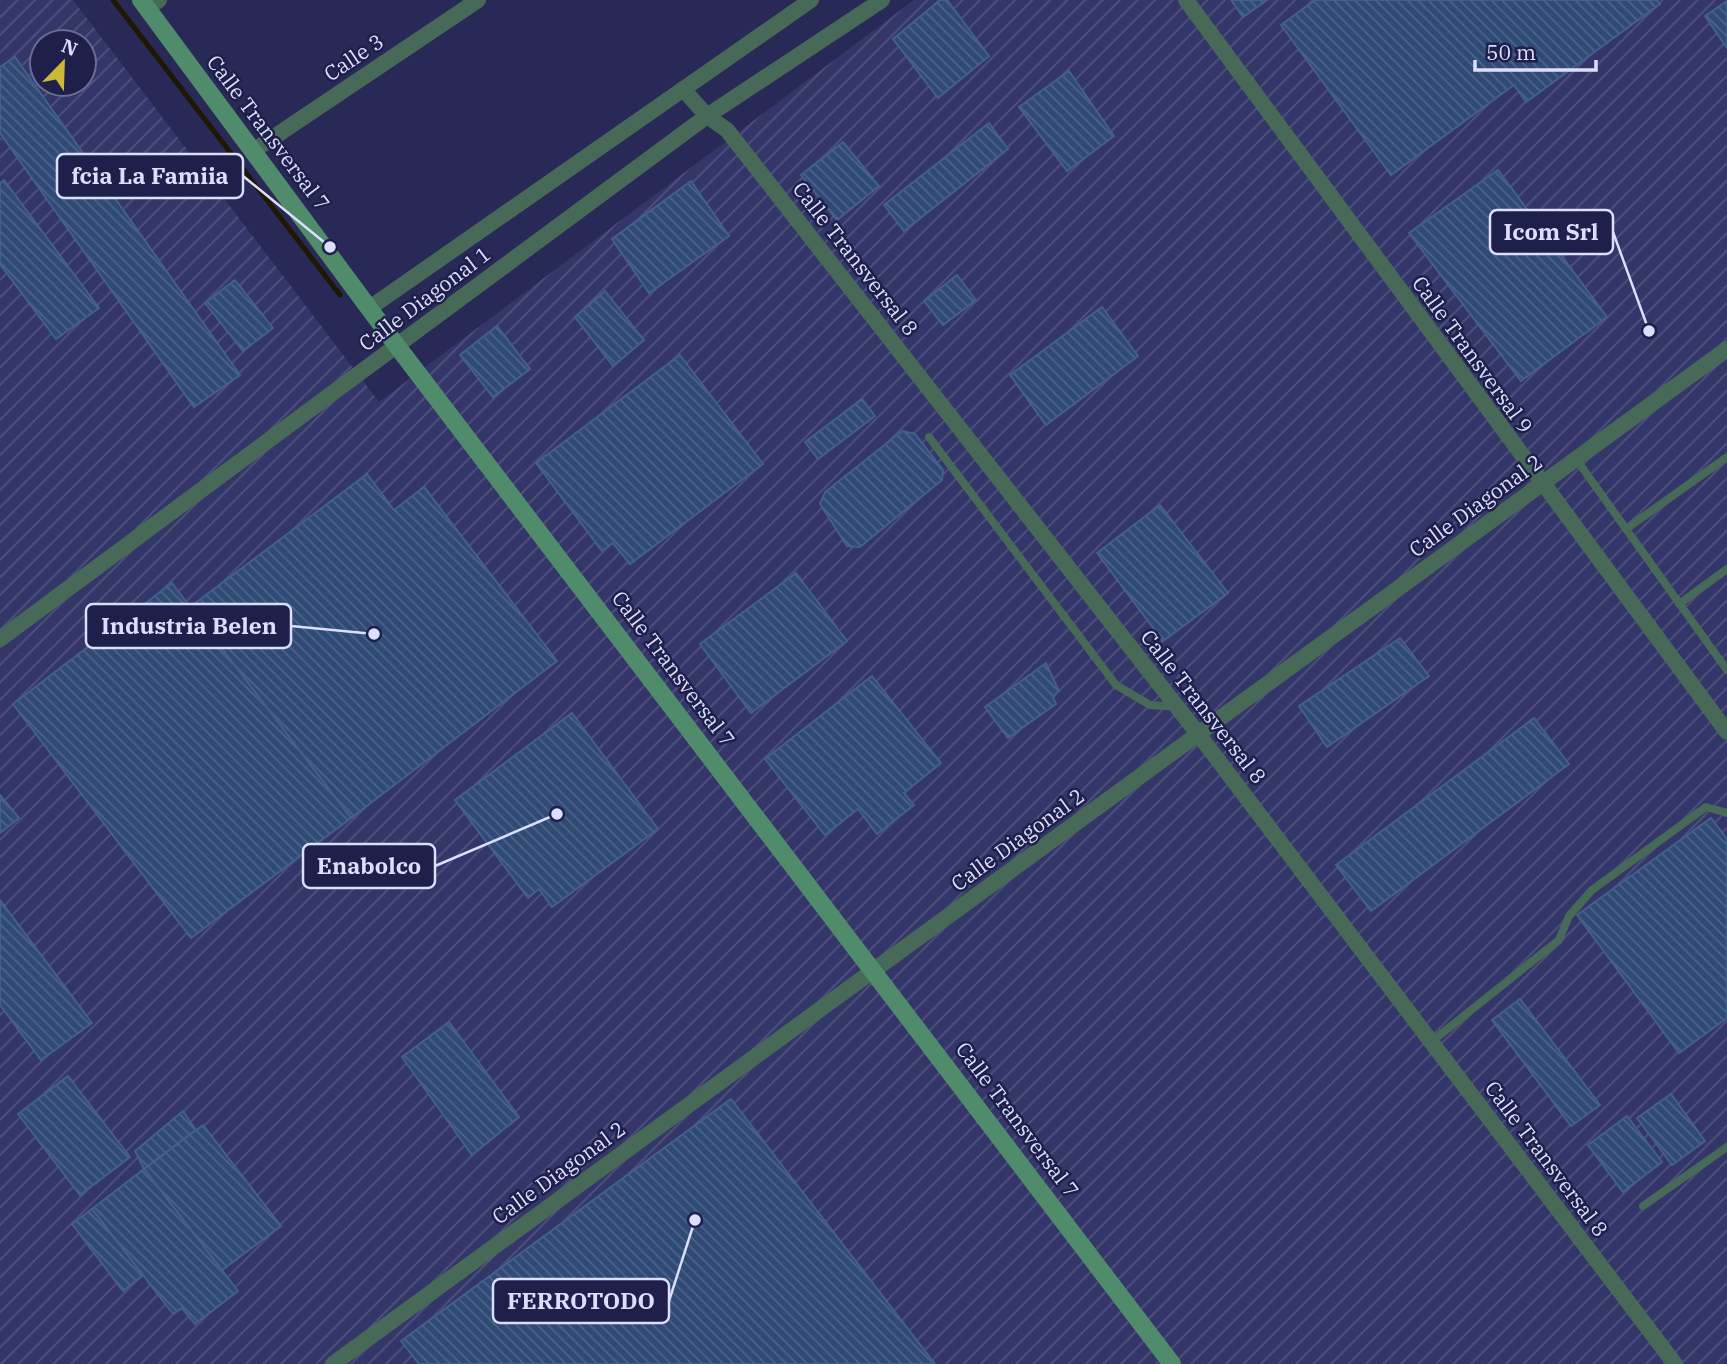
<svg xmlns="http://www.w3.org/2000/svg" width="1727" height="1364" viewBox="0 0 1727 1364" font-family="'IBM Plex Serif',serif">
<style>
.industrial{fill:url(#industrial-furrows);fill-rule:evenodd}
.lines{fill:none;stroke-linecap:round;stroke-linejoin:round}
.stream{stroke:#1e1800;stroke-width:5}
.building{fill:url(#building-back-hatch);stroke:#435f8c;stroke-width:2}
.lane{stroke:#466a57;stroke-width:8}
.street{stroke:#466a57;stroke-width:16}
.secondary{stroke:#508b6c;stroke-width:18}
.labels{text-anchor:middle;stroke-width:5;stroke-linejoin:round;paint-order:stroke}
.street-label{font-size:21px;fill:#dbdffc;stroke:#1f1f4b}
.leader{fill:none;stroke:#dbdffc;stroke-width:2.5}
.callout-dot{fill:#dbdffc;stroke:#1f1f4b;stroke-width:2.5}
.callout{fill:#1f1f4b;stroke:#dbdffc;stroke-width:2.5}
.callout-label{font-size:23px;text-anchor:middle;font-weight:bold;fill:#dbdffc}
</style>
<defs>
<pattern id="industrial-furrows" width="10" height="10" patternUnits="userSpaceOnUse" patternTransform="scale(1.75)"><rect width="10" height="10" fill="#343568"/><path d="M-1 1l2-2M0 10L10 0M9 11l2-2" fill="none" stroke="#51527e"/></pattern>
<pattern id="building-back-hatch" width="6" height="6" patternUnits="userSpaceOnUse" patternTransform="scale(1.75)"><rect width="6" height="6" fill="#304a76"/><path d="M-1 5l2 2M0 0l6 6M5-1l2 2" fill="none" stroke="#4d648a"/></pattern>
</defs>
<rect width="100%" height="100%" fill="#282957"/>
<!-- industrial -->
<path class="industrial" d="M0 0H73L379 402 914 0H1727V1364H0ZM42 42H84V84H42Z"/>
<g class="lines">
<!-- stream -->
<polyline class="stream" points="113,0 340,295"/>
</g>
<!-- building -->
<g class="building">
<polygon points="940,0 947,0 989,56 938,98 893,39"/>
<polygon points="1231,0 1267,0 1243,17"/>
<polygon points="1315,0 1657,0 1660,4 1526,102 1514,85 1391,175 1281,25"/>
<polygon points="1727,1 1727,48 1705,16"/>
<polygon points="15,57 240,375 194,407 0,133 0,67"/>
<polygon points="1069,71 1114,136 1067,171 1019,107"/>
<polygon points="989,123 1008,149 904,231 884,205"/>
<polygon points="843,142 879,186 837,220 801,175"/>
<polygon points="1498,170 1607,317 1521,381 1409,233"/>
<polygon points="4,180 99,308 56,339 0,264 0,183"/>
<polygon points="691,181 729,236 649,293 612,239"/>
<polygon points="957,275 976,300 943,325 924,301"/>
<polygon points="235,280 273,328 243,351 205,303"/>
<polygon points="605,291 644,340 613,366 575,317"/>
<polygon points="1102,307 1138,356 1046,425 1010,375"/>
<polygon points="497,326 530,369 493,397 460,355"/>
<polygon points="680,355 763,464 630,564 613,543 602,551 536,463"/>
<polygon points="862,399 875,416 818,459 805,442"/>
<polygon points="902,431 915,434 943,470 942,480 860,547 847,546 820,504 825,492"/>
<polygon points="367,474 394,510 424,487 557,661 351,818 190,607"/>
<polygon points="1160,505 1228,593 1163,641 1097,553"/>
<polygon points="796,573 847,641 751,713 700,644"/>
<polygon points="172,583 351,818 191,938 13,704"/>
<polygon points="1400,638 1429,676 1327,747 1299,706"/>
<polygon points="1046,663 1059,691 1053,697 1056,704 1008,738 985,707"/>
<polygon points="872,676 941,763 904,793 914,805 877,834 858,809 825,835 765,759"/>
<polygon points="572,713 658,829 552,907 539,889 528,898 455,800"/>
<polygon points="1534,718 1569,764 1371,911 1336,865"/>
<polygon points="0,795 19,818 0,833"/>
<polygon points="1711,818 1727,839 1727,1018 1679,1053 1577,915"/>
<polygon points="0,900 92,1023 41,1060 0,1005"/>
<polygon points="1520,999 1600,1105 1571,1126 1492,1020"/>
<polygon points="449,1022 519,1117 472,1155 402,1057"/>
<polygon points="68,1076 130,1157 80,1195 18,1114"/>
<polygon points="1671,1094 1705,1141 1672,1165 1637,1118"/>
<polygon points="731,1099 935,1364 419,1364 401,1341"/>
<polygon points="183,1111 196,1130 144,1169 135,1151"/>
<polygon points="1627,1116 1662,1162 1623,1192 1588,1145"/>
<polygon points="203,1125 281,1226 222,1270 144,1169"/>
<polygon points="144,1169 238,1291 195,1324 182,1308 173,1314 92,1209"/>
<polygon points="92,1209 143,1275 123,1291 72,1224"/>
</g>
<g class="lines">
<!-- lane -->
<g class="lane">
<polyline points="929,437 1116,685 1150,705 1177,707"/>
<polyline points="1576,459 1727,670"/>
<polyline points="1626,529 1727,457"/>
<polyline points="1679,604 1727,569"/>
<polyline points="1431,1042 1559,940 1569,916 1592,890 1706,807 1727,813"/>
<polyline points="1643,1206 1727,1147"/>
</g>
<!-- street -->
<g class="street">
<polyline points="1186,0 1727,732"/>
<polyline points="147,8 159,0"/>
<polyline points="683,89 707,116 727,130 1199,735 1675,1364"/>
<polyline points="253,151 478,0"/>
<polyline points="371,307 811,0"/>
<polyline points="0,639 707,116 882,0"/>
<polyline points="333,1364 1727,349"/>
</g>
<!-- secondary -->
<polyline class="secondary" points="141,0 397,346 1172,1364"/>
</g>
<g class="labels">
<!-- street labels -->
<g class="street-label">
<text transform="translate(354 58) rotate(-34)" y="7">Calle 3</text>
<text transform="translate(268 133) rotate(53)" y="7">Calle Transversal 7</text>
<text transform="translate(855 259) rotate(52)" y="7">Calle Transversal 8</text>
<text transform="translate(425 299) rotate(-37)" y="7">Calle Diagonal 1</text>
<text transform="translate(1472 355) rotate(54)" y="7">Calle Transversal 9</text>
<text transform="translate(1476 506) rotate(-36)" y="7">Calle Diagonal 2</text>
<text transform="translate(673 669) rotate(53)" y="7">Calle Transversal 7</text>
<text transform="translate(1203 707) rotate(52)" y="7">Calle Transversal 8</text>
<text transform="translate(1018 840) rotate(-36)" y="7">Calle Diagonal 2</text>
<text transform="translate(1017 1120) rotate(53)" y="7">Calle Transversal 7</text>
<text transform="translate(1546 1159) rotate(53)" y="7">Calle Transversal 8</text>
<text transform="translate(559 1173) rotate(-36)" y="7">Calle Diagonal 2</text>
</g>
</g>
<!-- callouts -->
<path class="leader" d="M330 247L243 176M1649 331L1613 232M374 634L291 626M557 814L435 866M695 1220L669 1301"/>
<g class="callout-dot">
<circle cx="330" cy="247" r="7"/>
<circle cx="1649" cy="331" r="7"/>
<circle cx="374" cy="634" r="7"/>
<circle cx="557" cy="814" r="7"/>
<circle cx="695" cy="1220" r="7"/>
</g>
<g class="callout">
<rect x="57" y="154" width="186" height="44" rx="7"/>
<rect x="1490" y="210" width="123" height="44" rx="7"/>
<rect x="86" y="604" width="205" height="44" rx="7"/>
<rect x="303" y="844" width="132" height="44" rx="7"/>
<rect x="493" y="1279" width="176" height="44" rx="7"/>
</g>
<g class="callout-label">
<text x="150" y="184">fcia La Famiia</text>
<text x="1551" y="240">Icom Srl</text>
<text x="189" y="634">Industria Belen</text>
<text x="369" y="874">Enabolco</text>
<text x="581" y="1309">FERROTODO</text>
</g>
<!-- north arrow -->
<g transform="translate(63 63) rotate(23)"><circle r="33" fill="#1f1f4b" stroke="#6a6c92" stroke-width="2"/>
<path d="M0-5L12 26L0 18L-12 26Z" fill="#cdb938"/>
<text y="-10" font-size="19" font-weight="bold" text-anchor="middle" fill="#dbdffc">N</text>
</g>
<!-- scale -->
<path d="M1475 60v10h121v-10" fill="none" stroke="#dbdffc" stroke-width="3.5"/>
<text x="1486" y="60" font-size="21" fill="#dbdffc" stroke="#1f1f4b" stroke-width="5" paint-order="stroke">50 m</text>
</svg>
